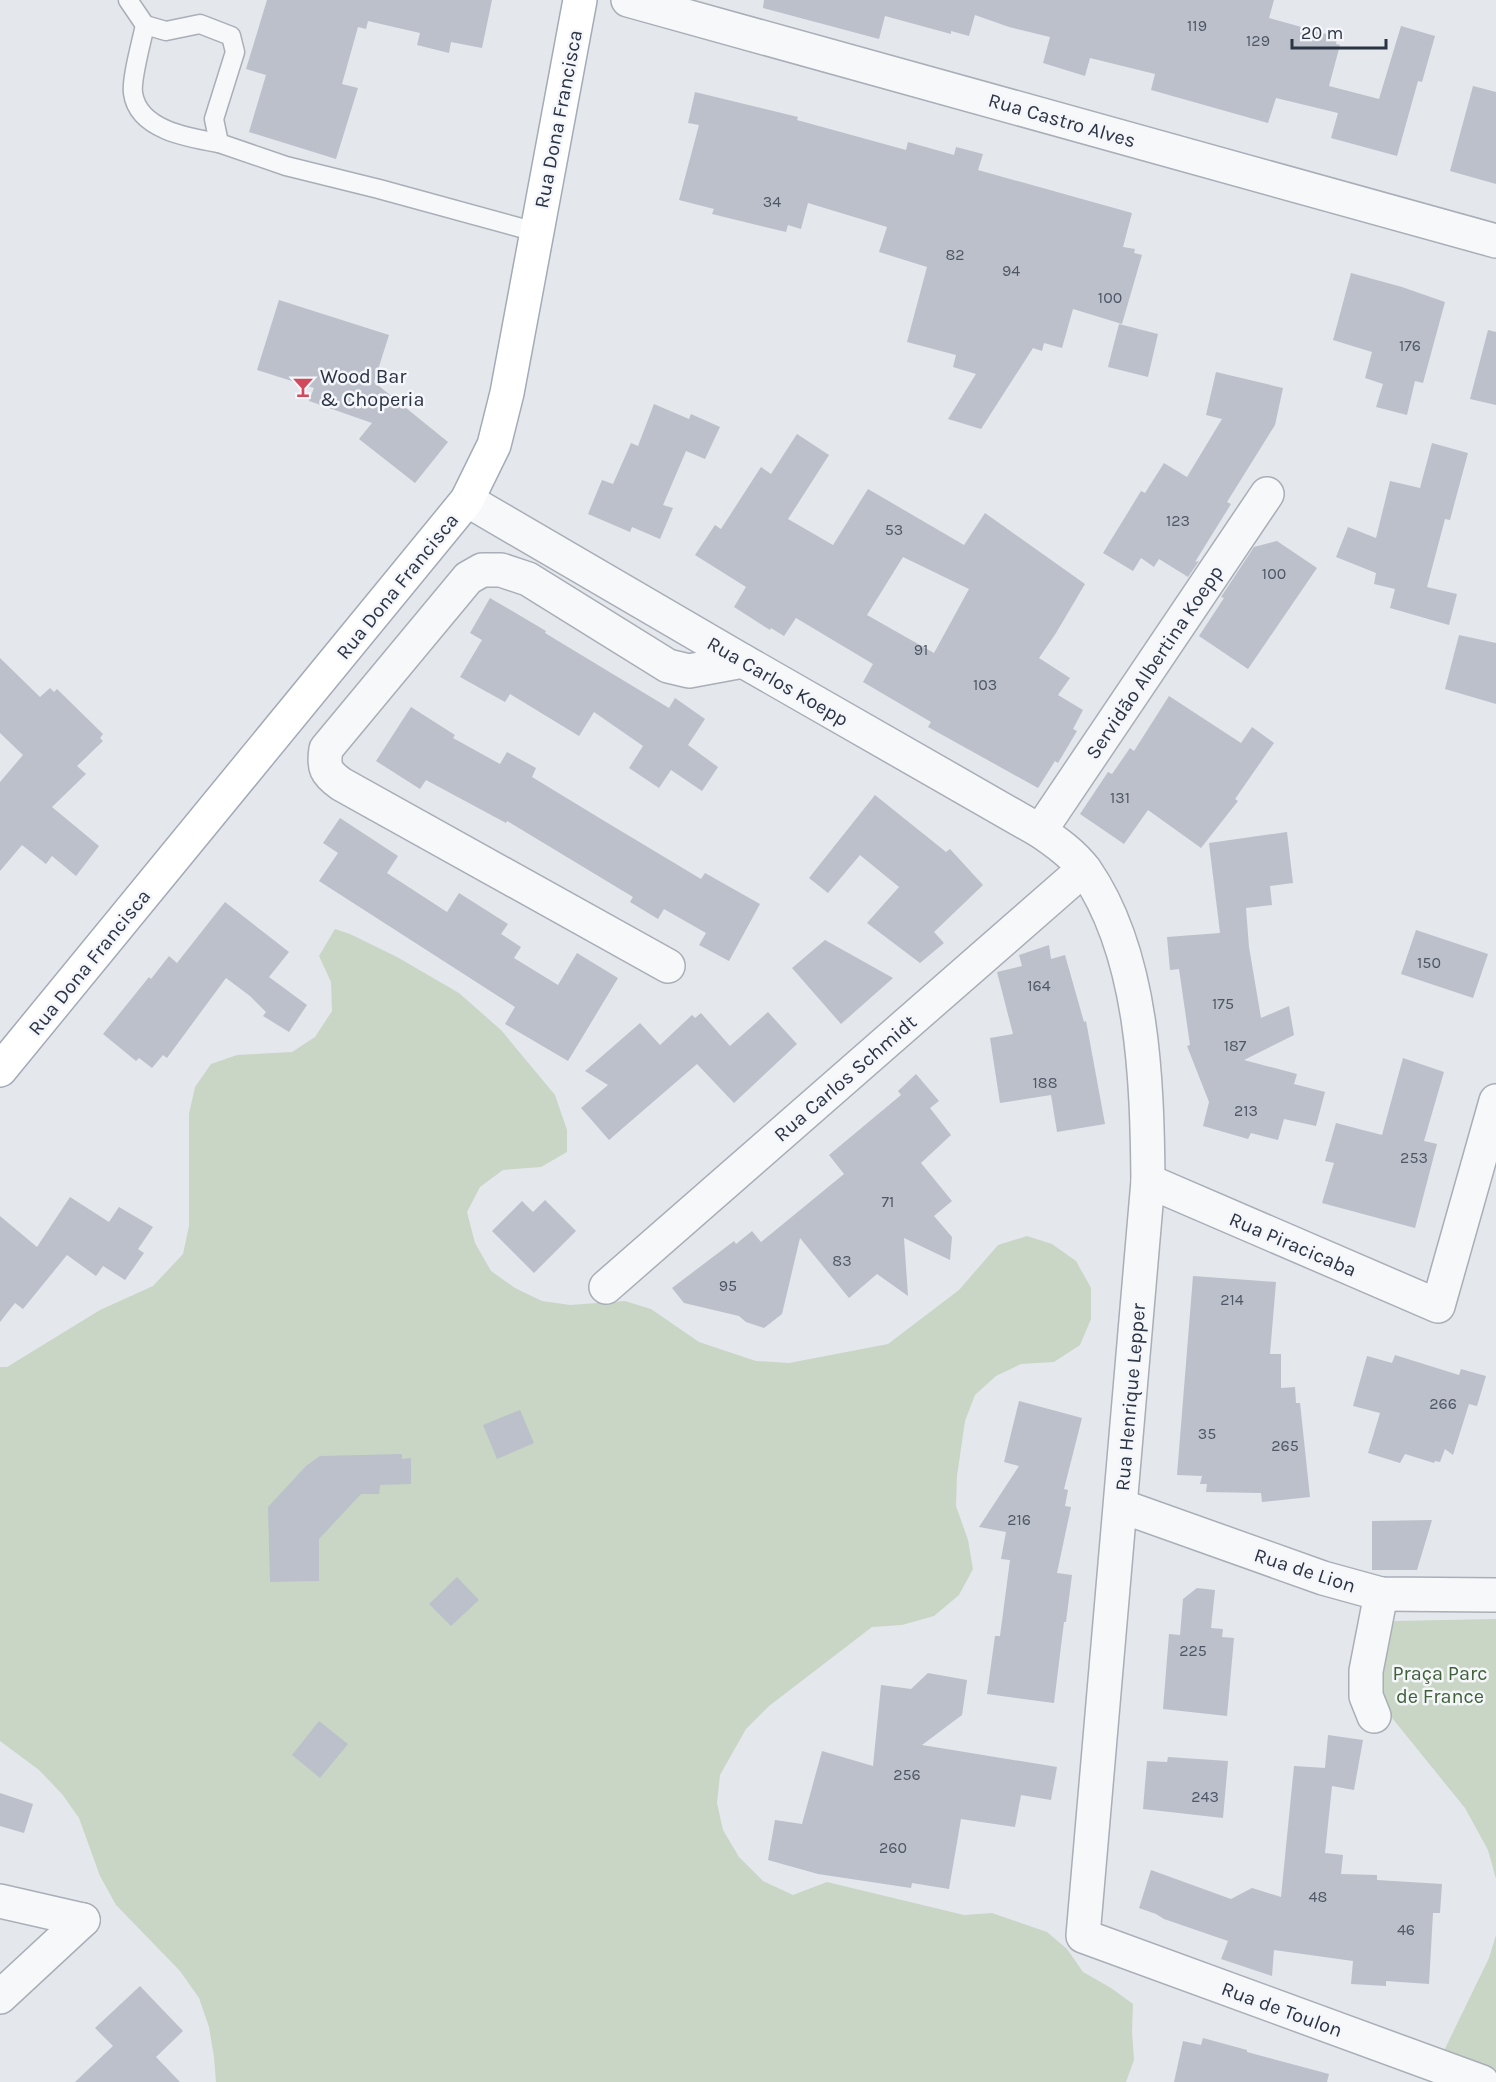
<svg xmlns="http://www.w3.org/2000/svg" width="1496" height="2082" viewBox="0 0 1496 2082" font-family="Karla,sans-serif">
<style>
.green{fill:#c9d6c5}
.building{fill:#bbc0ca;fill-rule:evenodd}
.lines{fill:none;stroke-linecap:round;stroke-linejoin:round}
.service-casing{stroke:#a9aeb7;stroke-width:21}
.minor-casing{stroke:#a9aeb7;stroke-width:36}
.primary-casing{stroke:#a3abb8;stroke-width:36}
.service{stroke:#f7f8fa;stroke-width:18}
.minor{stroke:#f7f8fa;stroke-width:33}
.primary{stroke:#fff;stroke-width:33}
.labels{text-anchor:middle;stroke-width:5;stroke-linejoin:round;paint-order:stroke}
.number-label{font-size:16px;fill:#4f5766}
.street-label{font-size:20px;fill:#2b3445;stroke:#f4f6f9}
.poi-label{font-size:20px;fill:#2b3445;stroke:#f4f6f9;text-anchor:start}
.park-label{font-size:20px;fill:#3f6138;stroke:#f4f6f9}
</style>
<rect width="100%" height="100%" fill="#e4e7ec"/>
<!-- green -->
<g class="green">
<polygon points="335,929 350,934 397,957 459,993 501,1030 555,1095 567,1130 567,1152 541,1167 503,1170 480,1187 467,1212 475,1243 491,1271 515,1288 542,1301 570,1305 625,1301 651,1309 699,1342 756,1361 789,1363 888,1344 959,1290 998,1245 1027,1236 1052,1244 1076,1261 1091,1288 1091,1319 1080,1345 1054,1362 1021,1364 996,1376 975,1395 965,1421 957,1476 956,1506 968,1540 973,1569 959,1595 934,1616 902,1625 872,1627 769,1706 746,1729 720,1775 717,1803 723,1830 739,1857 763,1881 793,1895 827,1882 964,1915 992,1913 1047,1932 1067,1949 1083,1972 1111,1988 1133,2004 1132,2032 1134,2060 1126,2082 216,2082 214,2057 209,2027 199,1998 180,1971 116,1905 100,1876 79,1818 62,1794 39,1770 0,1741 0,1367 7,1367 100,1310 153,1286 183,1254 189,1226 189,1114 195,1087 211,1064 237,1055 292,1052 315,1037 332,1011 331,982 319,956"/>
<polygon points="1496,1619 1496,1879 1488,1850 1465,1808 1388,1713 1381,1694 1385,1660 1394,1621"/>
<polygon points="1496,1935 1496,2081 1439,2061 1489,1958"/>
</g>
<!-- building -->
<g class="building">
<polygon points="267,0 492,0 482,48 451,42 449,53 417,45 420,33 368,21 366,29 358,27 342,84 358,88 336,159 249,132 266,75 246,69"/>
<polygon points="764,0 1274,0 1269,18 1337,37 1336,44 1340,45 1329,86 1379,99 1401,26 1435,36 1422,82 1418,81 1397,156 1331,138 1338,113 1276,98 1268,123 1151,90 1155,74 1090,58 1085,76 1043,63 1050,37 1009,27 975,15 969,36 951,31 951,34 885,16 879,39 763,8"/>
<polygon points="1473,86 1496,92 1496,184 1450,171"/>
<polygon points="695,92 798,117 797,120 906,150 908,142 954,155 956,147 983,154 978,170 1132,213 1123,247 1135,249 1134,253 1142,255 1122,324 1073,309 1062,348 1044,343 1042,351 1033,348 981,429 948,419 976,374 953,367 956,355 907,342 927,267 879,252 887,227 808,203 801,229 788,225 786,232 712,214 714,209 679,200 699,125 688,123"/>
<polygon points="1351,273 1402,287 1445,302 1423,383 1415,381 1407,415 1376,407 1383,384 1365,378 1372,352 1333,340"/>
<polygon points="279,300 389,335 374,382 448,442 415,483 359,439 372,423 309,401 314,388 257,370"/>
<polygon points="1119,324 1158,334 1148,377 1108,367"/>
<polygon points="1488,330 1496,332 1496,405 1470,399"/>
<polygon points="1216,372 1283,388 1275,425 1227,502 1231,504 1195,562 1199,561 1188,577 1159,559 1154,567 1141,558 1133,571 1103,553 1141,491 1145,493 1164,463 1187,477 1222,419 1206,415"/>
<polygon points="654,404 689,419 691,414 720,427 705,459 686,451 663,505 673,508 660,539 632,527 630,532 588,514 602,480 613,484 631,443 638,446"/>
<path d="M797 434 829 455 788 519 833 545 868 489 964 545 985 513 1085 584 1056 633 1039 658 1070 678 1058 695 1083 710 1073 729 1077 731 1058 763 1055 761 1038 788 928 727 931 722 863 682 873 664 796 618 784 636 771 628 770 630 734 607 746 587 695 555 715 525 721 529 761 467 771 474ZM903 557 969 589 934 653 867 615Z"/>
<polygon points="1432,443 1468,453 1450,520 1445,519 1427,587 1457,594 1449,625 1390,608 1395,589 1374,584 1376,573 1336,557 1348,527 1376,538 1390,481 1420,488"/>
<polygon points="1277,541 1317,568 1248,669 1199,636 1224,598 1221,597 1254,547"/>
<polygon points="490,598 546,631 545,633 669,708 675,698 705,719 688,745 718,767 702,791 671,770 659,788 629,768 643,746 594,712 579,736 510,694 505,702 460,677 482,640 470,633"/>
<polygon points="1459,635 1496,643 1496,704 1445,689"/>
<polygon points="0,658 40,697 50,688 54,692 57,689 103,734 100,738 103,741 77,766 86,774 52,807 99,846 76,876 52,856 46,864 22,845 0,871 0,782 23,755 0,733"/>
<polygon points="1169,696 1241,743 1252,727 1274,743 1235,799 1238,801 1201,848 1148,810 1124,844 1080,814 1108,772 1112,774 1130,748 1134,751"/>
<polygon points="411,707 455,735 453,738 500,764 507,752 536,768 532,777 606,822 701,879 705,873 760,904 729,961 699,945 706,933 664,909 658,919 630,902 633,897 507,821 506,823 426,780 420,789 376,761"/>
<polygon points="875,795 946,852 950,849 983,885 934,932 944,943 920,963 867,923 899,887 860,855 828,893 809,878"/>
<polygon points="340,818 398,856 387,873 447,912 459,893 508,924 501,934 521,947 514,958 558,985 577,953 618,978 568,1061 505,1024 515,1007 319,881 338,853 323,843"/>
<polygon points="1287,832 1293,883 1270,886 1272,905 1246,908 1249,947 1261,1018 1289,1006 1294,1035 1244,1060 1297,1074 1294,1084 1325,1092 1316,1126 1284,1119 1278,1140 1251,1133 1248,1139 1203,1126 1209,1102 1187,1046 1190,1045 1179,969 1170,970 1167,937 1220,933 1209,843"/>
<polygon points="225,902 289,952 269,977 307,1005 289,1032 263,1016 266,1012 250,996 226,978 167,1058 163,1055 152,1068 139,1058 136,1061 103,1034 149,977 151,979 169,956 177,963"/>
<polygon points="1416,930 1488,954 1473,998 1401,974"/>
<polygon points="825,940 893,978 841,1024 792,968"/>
<polygon points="1049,945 1051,959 1065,955 1084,1022 1086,1021 1105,1124 1057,1132 1051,1095 1000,1103 990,1038 1013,1034 997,972 1022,966 1019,955"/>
<polygon points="768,1012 797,1044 734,1103 697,1064 609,1140 581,1108 608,1085 585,1071 640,1023 660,1045 692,1015 695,1018 701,1013 730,1046"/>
<polygon points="1403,1058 1444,1072 1424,1141 1437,1144 1415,1228 1322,1203 1334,1163 1325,1161 1336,1123 1382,1135"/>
<polygon points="916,1074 939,1101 930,1108 951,1135 921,1163 952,1201 934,1216 952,1237 950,1260 904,1238 908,1296 877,1274 849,1298 800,1238 782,1314 764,1328 746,1322 739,1316 684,1303 672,1288 734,1241 736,1244 752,1231 761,1242 844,1174 829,1155 901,1095 898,1091"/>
<polygon points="70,1197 109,1222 119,1207 153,1227 138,1249 144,1253 125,1280 103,1266 96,1276 67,1255 23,1309 15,1303 0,1322 0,1216 37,1247"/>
<polygon points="545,1200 576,1231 534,1273 492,1231 522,1201 533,1212"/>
<polygon points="1193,1276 1276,1282 1270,1354 1281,1354 1281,1388 1295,1387 1296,1403 1300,1403 1310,1497 1262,1502 1261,1493 1206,1492 1207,1484 1200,1484 1202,1476 1177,1475"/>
<polygon points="1395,1355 1459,1375 1461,1369 1486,1376 1477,1406 1469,1404 1453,1455 1445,1449 1440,1462 1435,1461 1434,1463 1405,1454 1400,1463 1368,1453 1380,1413 1353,1406 1367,1356 1392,1363"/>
<polygon points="1019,1401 1082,1418 1064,1489 1068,1490 1065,1506 1071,1507 1057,1573 1072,1575 1066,1622 1064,1622 1054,1703 987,1694 995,1636 1000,1636 1010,1560 1001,1559 1006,1532 979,1527 1019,1466 1004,1462"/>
<polygon points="520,1410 534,1443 497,1459 483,1425"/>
<polygon points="402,1454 402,1459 411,1458 411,1484 380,1485 379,1494 361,1494 319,1539 319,1581 270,1582 268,1507 306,1466 320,1456"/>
<polygon points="1432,1520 1417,1570 1372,1570 1372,1521"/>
<polygon points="457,1577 479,1600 451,1626 429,1604"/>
<polygon points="1197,1588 1215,1590 1211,1628 1223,1629 1222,1637 1234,1638 1227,1716 1163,1709 1169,1634 1180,1635 1183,1599"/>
<polygon points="928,1673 967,1680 962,1715 922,1745 1057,1767 1051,1800 1021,1795 1015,1827 961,1819 949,1889 912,1883 911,1888 818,1874 768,1860 775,1820 802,1824 822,1751 873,1766 881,1685 911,1689"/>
<polygon points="319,1721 348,1744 320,1778 292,1755"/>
<polygon points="1328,1735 1363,1740 1354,1790 1332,1786 1325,1853 1343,1855 1341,1874 1377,1875 1377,1880 1442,1884 1440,1913 1433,1913 1429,1984 1386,1981 1386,1986 1351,1984 1353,1961 1274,1950 1272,1976 1221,1959 1228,1941 1164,1919 1156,1914 1139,1908 1151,1870 1231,1899 1252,1888 1281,1897 1294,1766 1325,1768"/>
<polygon points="1168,1757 1228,1761 1223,1818 1143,1809 1147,1761 1167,1762"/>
<polygon points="0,1793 33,1804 24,1833 0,1826"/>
<polygon points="140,1986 183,2031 156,2057 180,2082 75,2082 113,2046 95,2028"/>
<polygon points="1203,2038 1247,2050 1247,2052 1329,2074 1327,2082 1174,2082 1183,2041 1201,2045"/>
</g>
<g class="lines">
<defs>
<g id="service">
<polyline points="128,0 145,25 166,31 200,24 231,36 235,52 214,119 219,143 286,166 379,189 536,232"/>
<path d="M145 25C142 40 131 79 133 93 138 130 189 138 219 143"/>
</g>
<g id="minor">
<polyline points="628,0 1496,241"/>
<path d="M467 500 743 661 1040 831C1056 842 1073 854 1085 870 1144 955 1147 1082 1148 1181L1083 1936 1482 2082"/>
<polyline points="1040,831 1267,494"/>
<path d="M668 966 341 784C326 773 323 768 326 749L468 578 482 570H501L528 579 668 666 689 671 743 661"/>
<polyline points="1148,1181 1438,1306 1496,1101"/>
<polyline points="606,1287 1084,869"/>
<polyline points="1121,1506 1323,1578 1381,1594 1496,1595"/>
<polyline points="1374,1716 1366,1696 1366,1671 1381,1594"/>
<polyline points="0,1901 83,1920"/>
<polyline points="0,1997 83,1920"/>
</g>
<polyline id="primary" points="0,1070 467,500 494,445 507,393 580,0"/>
</defs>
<!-- service casing -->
<use href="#service" class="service-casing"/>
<!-- minor casing -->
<use href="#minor" class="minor-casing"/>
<!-- primary casing -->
<use href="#primary" class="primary-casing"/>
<!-- service -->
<use href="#service" class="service"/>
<!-- minor -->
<use href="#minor" class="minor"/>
<!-- primary -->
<use href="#primary" class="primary"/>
</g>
<!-- icons -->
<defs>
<symbol id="bar-bare" viewBox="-9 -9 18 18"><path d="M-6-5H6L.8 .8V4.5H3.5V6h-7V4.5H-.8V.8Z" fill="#d1495b" stroke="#f4f6f9" stroke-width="2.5" paint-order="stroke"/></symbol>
</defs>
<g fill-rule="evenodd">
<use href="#bar-bare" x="288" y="372" width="30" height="30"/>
</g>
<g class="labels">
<!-- number labels -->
<g class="number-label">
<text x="1197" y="31">119</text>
<text x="1258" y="46">129</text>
<text x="772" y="207">34</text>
<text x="955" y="260">82</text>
<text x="1011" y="276">94</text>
<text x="1110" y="303">100</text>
<text x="1410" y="351">176</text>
<text x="1178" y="526">123</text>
<text x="894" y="535">53</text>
<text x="1274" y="579">100</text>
<text x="921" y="655">91</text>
<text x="985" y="690">103</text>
<text x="1120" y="803">131</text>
<text x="1429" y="968">150</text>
<text x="1039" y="991">164</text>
<text x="1223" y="1009">175</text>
<text x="1235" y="1051">187</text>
<text x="1045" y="1088">188</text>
<text x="1246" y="1116">213</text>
<text x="1414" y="1163">253</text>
<text x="888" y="1207">71</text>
<text x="842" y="1266">83</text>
<text x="728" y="1291">95</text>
<text x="1232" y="1305">214</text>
<text x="1443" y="1409">266</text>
<text x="1207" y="1439">35</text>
<text x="1285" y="1451">265</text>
<text x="1019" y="1525">216</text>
<text x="1193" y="1656">225</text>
<text x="907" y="1780">256</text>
<text x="1205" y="1802">243</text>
<text x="893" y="1853">260</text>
<text x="1318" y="1902">48</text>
<text x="1406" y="1935">46</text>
</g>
<!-- street labels -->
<g class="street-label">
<text transform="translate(558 119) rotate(-79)" y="7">Rua Dona Francisca</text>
<text transform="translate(1062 120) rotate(16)" y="7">Rua Castro Alves</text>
<text transform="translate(397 586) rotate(-51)" y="7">Rua Dona Francisca</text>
<text transform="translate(1154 662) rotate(-56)" y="7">Servidão Albertina Koepp</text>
<text transform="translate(778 681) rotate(30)" y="7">Rua Carlos Koepp</text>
<text transform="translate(89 962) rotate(-51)" y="7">Rua Dona Francisca</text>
<text transform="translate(845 1078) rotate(-41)" y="7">Rua Carlos Schmidt</text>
<text transform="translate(1293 1244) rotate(23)" y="7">Rua Piracicaba</text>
<text transform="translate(1130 1397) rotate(-85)" y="7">Rua Henrique Lepper</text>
<text transform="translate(1305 1570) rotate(18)" y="7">Rua de Lion</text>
<text transform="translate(1282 2009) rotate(20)" y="7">Rua de Toulon</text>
</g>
<!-- poi labels -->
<g class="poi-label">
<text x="320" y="383">Wood Bar<tspan x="320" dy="23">&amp; Choperia</tspan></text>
</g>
<!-- park labels -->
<g class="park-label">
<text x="1440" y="1680">Praça Parc<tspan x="1440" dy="23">de France</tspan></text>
</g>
</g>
<!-- scale -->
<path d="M1292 39v9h94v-9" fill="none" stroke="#2b3445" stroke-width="3"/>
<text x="1301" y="39" font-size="18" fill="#2b3445" stroke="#f4f6f9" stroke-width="4.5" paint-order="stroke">20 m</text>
</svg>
